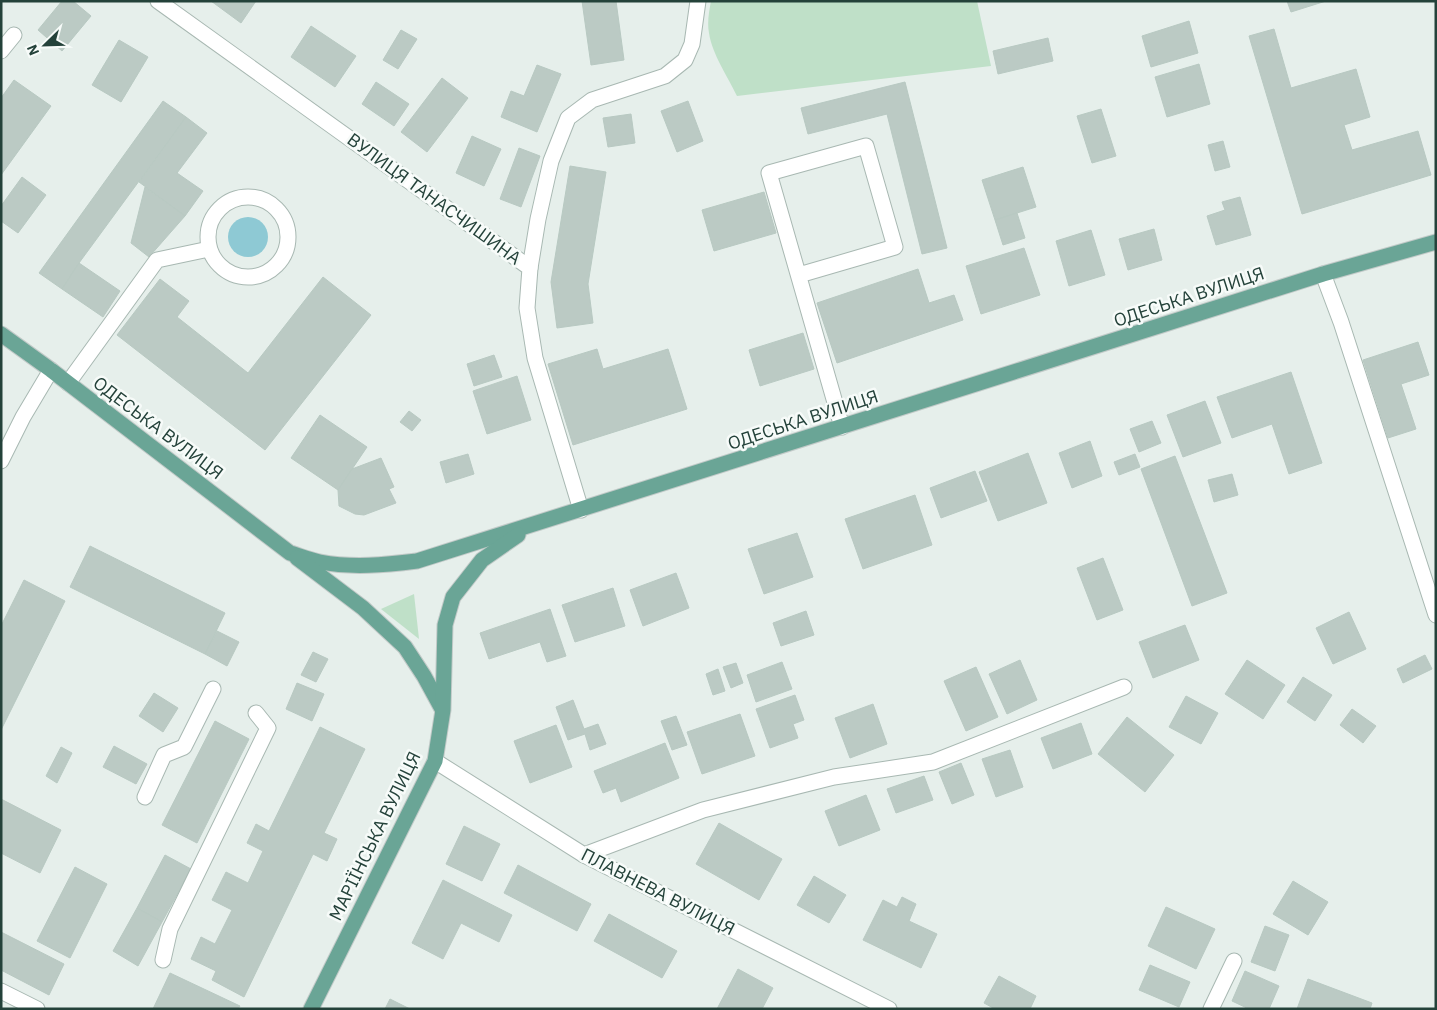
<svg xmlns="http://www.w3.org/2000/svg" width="1437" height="1010" viewBox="0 0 1437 1010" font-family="'IBM Plex Sans',sans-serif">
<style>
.green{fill:#bfe0c8}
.water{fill:#8ec9d4}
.building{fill:#bbcac4;stroke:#b8c9c2}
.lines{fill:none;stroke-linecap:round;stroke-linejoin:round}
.minor-casing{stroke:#a8b8b2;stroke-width:17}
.major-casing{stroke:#c2cac8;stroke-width:17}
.minor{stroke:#fff;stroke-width:15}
.major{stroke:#6aa596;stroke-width:15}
.labels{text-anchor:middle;stroke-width:5;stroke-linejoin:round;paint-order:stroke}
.street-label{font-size:18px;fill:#24423a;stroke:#f7fbf9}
</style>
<rect width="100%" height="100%" fill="#e6efeb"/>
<!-- green -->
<g class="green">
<path d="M711 1H977L991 66 737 96C728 77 712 54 709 33 707 23 709 12 711 1Z"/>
<polygon points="414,594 419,639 381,609"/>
</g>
<!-- water -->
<circle class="water" cx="248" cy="237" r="20"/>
<!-- building -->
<g class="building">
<polygon points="62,1 73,1 91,16 62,51 38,30"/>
<polygon points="211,1 256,1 241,23"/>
<polygon points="582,1 616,1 624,60 591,65"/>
<polygon points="1287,1 1326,1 1291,12"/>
<polygon points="1189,21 1198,53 1151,67 1142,36"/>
<polygon points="311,26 356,56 335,87 291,57"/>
<polygon points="1274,29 1291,88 1356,69 1370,117 1344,125 1352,150 1418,131 1431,175 1302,214 1249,36"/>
<polygon points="401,30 417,39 398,69 383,60"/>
<polygon points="1048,38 1053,61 998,74 993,51"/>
<polygon points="119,40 148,57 121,102 92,85"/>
<polygon points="1199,64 1210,104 1167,117 1155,77"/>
<polygon points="537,65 561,74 537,132 501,117 511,91 524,96"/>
<polygon points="442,78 468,98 427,152 401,132"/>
<polygon points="14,80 51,106 1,175 1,98"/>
<polygon points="376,82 409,104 394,126 362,104"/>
<polygon points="905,82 947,248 922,254 887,114 808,134 801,108"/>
<polygon points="163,101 186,117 79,263 62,289 39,273"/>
<polygon points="688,101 703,141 677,152 661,111"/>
<polygon points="1101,109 1116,156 1092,163 1077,116"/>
<polygon points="631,114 635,143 608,147 603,118"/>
<polygon points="186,117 207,133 177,173 203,191 185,216 139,182"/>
<polygon points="472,136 501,149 484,186 456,173"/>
<polygon points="1223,141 1230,167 1215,171 1208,145"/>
<polygon points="519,148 540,156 521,207 500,199"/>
<polygon points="570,166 606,172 588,284 593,323 557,328 551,282"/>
<polygon points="1023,167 1036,207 995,220 982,180"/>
<polygon points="22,177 46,195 18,233 1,221 1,206"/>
<polygon points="145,187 185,216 149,257 131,243"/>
<polygon points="764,192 776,233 714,251 702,210"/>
<polygon points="1240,197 1251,235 1216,245 1207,216 1225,210 1222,202"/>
<polygon points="1017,213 1025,238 1003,245 995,220"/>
<polygon points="1154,229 1162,260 1128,270 1119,239"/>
<polygon points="1091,230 1105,275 1069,286 1056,241"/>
<polygon points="1024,248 1040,295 981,314 966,266"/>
<polygon points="79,263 120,291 103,317 62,289"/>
<polygon points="918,269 929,303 954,295 963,320 837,363 817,303"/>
<polygon points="323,277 371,315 265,450 117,335 160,279 189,301 177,317 248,373"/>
<polygon points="803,333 814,369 760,386 749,350"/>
<polygon points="1418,342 1429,375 1401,384 1416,429 1388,438 1363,360"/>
<polygon points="597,349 603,369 668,349 687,409 573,445 548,364"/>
<polygon points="494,355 502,377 474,386 467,364"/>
<polygon points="1291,372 1322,463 1289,474 1272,424 1232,438 1217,397"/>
<polygon points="517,376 531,420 487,434 473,391"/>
<polygon points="1205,401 1221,443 1183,457 1167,415"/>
<polygon points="409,411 421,420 412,431 400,422"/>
<polygon points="320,415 367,447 338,490 291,458"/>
<polygon points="1152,421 1161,443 1139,452 1130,429"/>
<polygon points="1090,441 1102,476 1072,488 1059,453"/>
<polygon points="1028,453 1047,503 998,521 979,472"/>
<polygon points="468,454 474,474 446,483 440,462"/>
<polygon points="1135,454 1140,467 1119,475 1114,462"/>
<polygon points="1175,456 1227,593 1192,606 1141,469"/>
<polygon points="381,458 394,487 389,489 396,503 364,515 355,514 339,506 338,490 352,469"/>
<polygon points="975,471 987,501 941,518 930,488"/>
<polygon points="1232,474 1238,495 1214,502 1208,480"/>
<polygon points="915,495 932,545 863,569 845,519"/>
<polygon points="797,533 813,577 764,594 748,549"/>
<polygon points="90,546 225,613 205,654 70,587"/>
<polygon points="1103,558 1123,610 1097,620 1077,568"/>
<polygon points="676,573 689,608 643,626 630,590"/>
<polygon points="24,580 65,601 1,730 1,626"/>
<polygon points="613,588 625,626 575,642 562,605"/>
<polygon points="550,609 566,656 547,662 540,642 489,659 480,633"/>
<polygon points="806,611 814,635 781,646 773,623"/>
<polygon points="1349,612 1366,649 1333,664 1316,628"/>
<polygon points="1185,625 1199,660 1153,678 1139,642"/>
<polygon points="217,631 239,642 227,666 205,654"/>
<polygon points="313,652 328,659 316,682 301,675"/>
<polygon points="1425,655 1432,669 1403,683 1397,669"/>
<polygon points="1020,660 1037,700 1007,714 989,674"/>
<polygon points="1247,660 1285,685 1263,719 1225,694"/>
<polygon points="782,662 792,689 756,702 747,675"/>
<polygon points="736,663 743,683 731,688 723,667"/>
<polygon points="976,667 998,717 966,731 944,681"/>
<polygon points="718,669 725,691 713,695 706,674"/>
<polygon points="1303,677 1332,695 1315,721 1287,702"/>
<polygon points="297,683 324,694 312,721 286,709"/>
<polygon points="154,693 178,708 163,732 139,716"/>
<polygon points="795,695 804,720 793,724 798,738 770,748 756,709"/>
<polygon points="1186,696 1218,713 1201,744 1169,727"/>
<polygon points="573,700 584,729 598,724 606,744 590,750 585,734 568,740 556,707"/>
<polygon points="873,704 887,744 850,758 835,718"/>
<polygon points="1352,709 1376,726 1363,743 1340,725"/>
<polygon points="740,714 755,756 702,774 687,732"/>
<polygon points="676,716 687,745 672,750 661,721"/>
<polygon points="1127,717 1174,755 1145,792 1098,754"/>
<polygon points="215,721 249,739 197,843 162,825"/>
<polygon points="1081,723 1092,754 1053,769 1041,738"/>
<polygon points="556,725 572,767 530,783 514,741"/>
<polygon points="320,727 365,749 324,833 337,839 327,861 313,854 244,997 212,980 216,971 191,959 201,937 215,944 232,910 212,900 226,872 248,883 263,851 247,843 256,824 269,831"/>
<polygon points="665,743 679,778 621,802 616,788 603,793 594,771"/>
<polygon points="114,746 147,764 136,784 103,767"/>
<polygon points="61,747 72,753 57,783 46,776"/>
<polygon points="1010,750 1023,787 996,797 982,759"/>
<polygon points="961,763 974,795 952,804 939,772"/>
<polygon points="924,776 933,800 896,813 887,789"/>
<polygon points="866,795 880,830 839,846 825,811"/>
<polygon points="1,799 61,830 40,873 1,853"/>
<polygon points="719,823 782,859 759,900 696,864"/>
<polygon points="464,826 500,844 482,881 446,864"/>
<polygon points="165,855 191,869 162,922 137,908"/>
<polygon points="518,865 591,904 577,931 504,893"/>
<polygon points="75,867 107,884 70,958 37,941"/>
<polygon points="814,876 846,895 829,923 797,905"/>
<polygon points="443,880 512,915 499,942 461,923 443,959 412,943"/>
<polygon points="1293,881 1328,902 1308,935 1273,914"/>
<polygon points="902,897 916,904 909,921 937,934 921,968 863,940 883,900 897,907"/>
<polygon points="1166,907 1215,929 1196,969 1148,946"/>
<polygon points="137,908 162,922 138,966 113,951"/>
<polygon points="609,914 677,951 662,978 594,941"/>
<polygon points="1265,926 1289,935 1275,971 1251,962"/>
<polygon points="1,932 64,964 49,995 1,970"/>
<polygon points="1150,965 1190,982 1179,1007 1139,990"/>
<polygon points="738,969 773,988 762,1009 717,1009"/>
<polygon points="1245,971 1279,986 1269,1009 1249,1009 1232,1001"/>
<polygon points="170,973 240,1006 238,1009 153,1009"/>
<polygon points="999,976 1036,996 1030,1009 995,1009 984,1003"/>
<polygon points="1308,979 1372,1003 1370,1009 1297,1009"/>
<polygon points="390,999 410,1009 385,1009"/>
</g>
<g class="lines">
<defs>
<g id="minor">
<polyline points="158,1 530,268 527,308 535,358 581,510"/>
<polyline points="1,51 14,35"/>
<circle cx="248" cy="237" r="40"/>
<polyline points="530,268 538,219 551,161 568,118 592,100 665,76 685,60 692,44 698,1"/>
<polyline points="1323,274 1341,322 1436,615"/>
<polyline points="799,275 895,247 866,146 769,173 842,427"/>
<polyline points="68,383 157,260 209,249"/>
<polyline points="1,461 23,417 51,370"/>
<polyline points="435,761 584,855 889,1009"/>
<polyline points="145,797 164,755 184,747 213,689"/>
<polyline points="584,855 703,810 834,777 933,762 1124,687"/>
<polyline points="163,960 170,929 268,728 256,713"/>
<polyline points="1,991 37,1009"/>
<polyline points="1211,1009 1234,961"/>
</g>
<g id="major">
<path d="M1 334 51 370 290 553C300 556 310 560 320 562 352 568 385 565 417 561L1323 274 1436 242"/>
<polyline points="297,558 363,608 405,647 424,676 442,709"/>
<polyline points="311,1009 435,761 443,710 445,625 453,597 482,560 518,535"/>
</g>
</defs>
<!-- minor casing -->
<use href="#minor" class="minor-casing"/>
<!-- major casing -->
<use href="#major" class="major-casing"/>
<!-- minor -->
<use href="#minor" class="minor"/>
<!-- major -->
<use href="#major" class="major"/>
</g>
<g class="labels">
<!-- street labels -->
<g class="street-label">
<text transform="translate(434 199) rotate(36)" y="6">ВУЛИЦЯ ТАНАСЧИШИНА</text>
<text transform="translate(1189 297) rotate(-18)" y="6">ОДЕСЬКА ВУЛИЦЯ</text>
<text transform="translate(803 420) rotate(-18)" y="6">ОДЕСЬКА ВУЛИЦЯ</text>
<text transform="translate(158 428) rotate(37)" y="6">ОДЕСЬКА ВУЛИЦЯ</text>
<text transform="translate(375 836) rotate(-64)" y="6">МАРІЇНСЬКА ВУЛИЦЯ</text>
<text transform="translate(658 892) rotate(27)" y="6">ПЛАВНЕВА ВУЛИЦЯ</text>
</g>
</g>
<!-- border -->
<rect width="1437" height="1010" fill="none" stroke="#24423a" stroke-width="5"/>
<!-- north arrow -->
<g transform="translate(45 45) rotate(247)" stroke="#f7fbf9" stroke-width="4" paint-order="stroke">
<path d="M0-4L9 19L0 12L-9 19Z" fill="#24423a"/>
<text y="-8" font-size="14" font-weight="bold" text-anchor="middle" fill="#24423a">N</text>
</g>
</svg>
